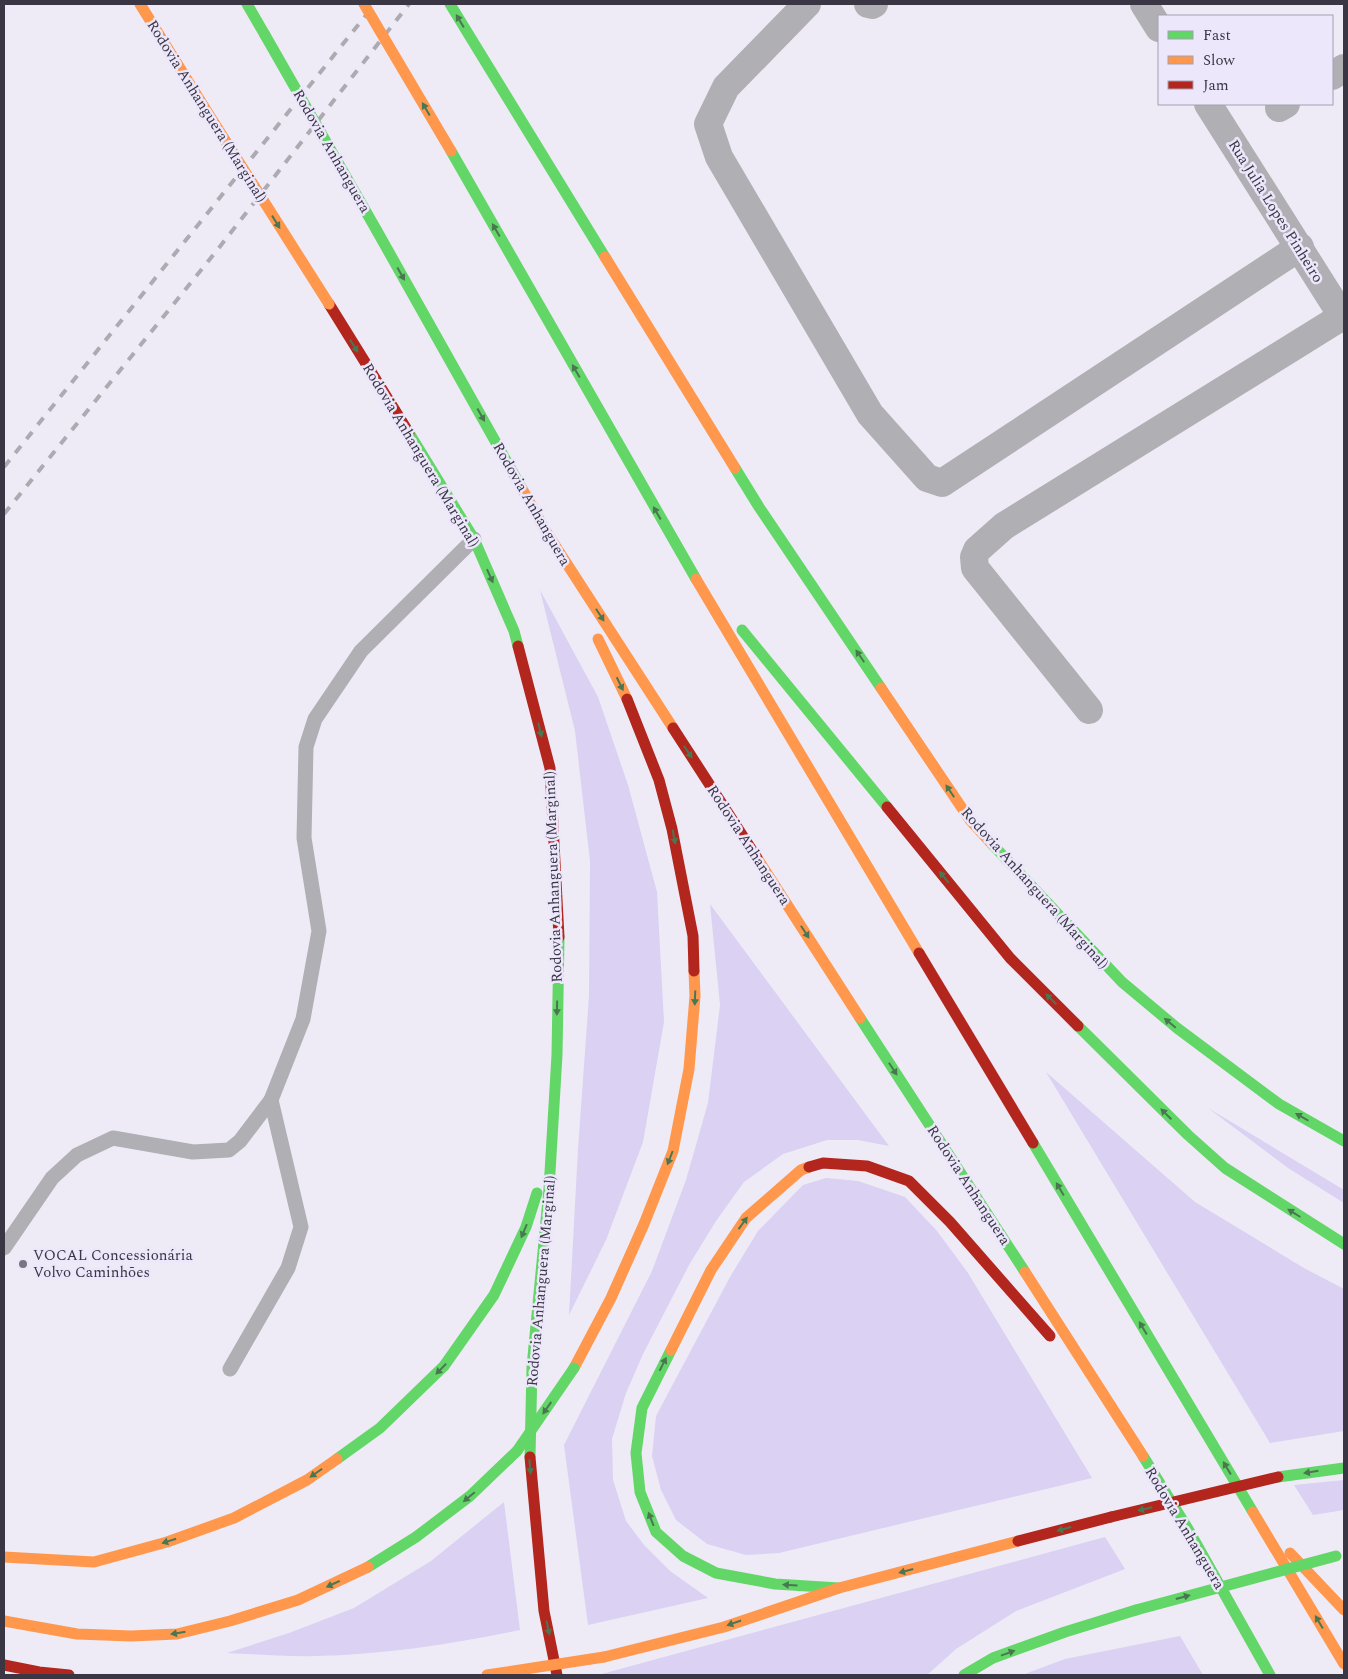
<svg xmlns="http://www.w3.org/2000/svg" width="1348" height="1679" viewBox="0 0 1348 1679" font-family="Spectral,serif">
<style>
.grass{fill:#dad1f3}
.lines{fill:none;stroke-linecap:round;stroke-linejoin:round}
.lane{stroke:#b0afb4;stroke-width:15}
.street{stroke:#b0afb4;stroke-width:28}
.fast{stroke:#63d668;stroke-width:11}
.slow{stroke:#ff974d;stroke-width:11}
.jam{stroke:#b3261e;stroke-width:11}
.rail{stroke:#adaab1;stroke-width:4;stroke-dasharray:9 9;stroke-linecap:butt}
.fast-bridge{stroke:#63d668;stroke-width:11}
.slow-bridge{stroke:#ff974d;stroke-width:11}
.jam-bridge{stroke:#b3261e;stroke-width:11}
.oneway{fill:#4a7652}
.poi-dot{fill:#797582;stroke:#ece7fb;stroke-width:2}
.labels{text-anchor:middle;stroke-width:5;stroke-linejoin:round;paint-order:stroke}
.street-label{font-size:15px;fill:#3a3643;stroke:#ece7fb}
.poi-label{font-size:15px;fill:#3a3643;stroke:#ece7fb;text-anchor:start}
</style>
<rect width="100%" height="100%" fill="#eeebf6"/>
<!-- grass -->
<g class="grass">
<polygon points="540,590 598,697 628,785 657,892 664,1022 643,1142 606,1240 569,1315 578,1149 589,996 590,861 575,731"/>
<polygon points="710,904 889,1146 858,1140 827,1140 783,1154 744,1182 716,1221 689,1265 643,1354 626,1393 612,1439 613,1480 626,1521 644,1545 670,1571 708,1598 588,1625 564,1445 652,1271 686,1180 708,1103 720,1005"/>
<polygon points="1046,1072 1195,1202 1304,1268 1344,1289 1344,1431 1270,1443"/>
<polygon points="1208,1108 1344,1190 1344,1203 1288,1168"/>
<polygon points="826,1178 858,1181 905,1197 937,1231 968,1273 1092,1478 779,1553 746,1555 707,1544 676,1520 661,1490 652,1456 656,1416 730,1277 758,1231 803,1185"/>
<polygon points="1344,1480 1344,1510 1313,1515 1294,1485"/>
<path d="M504 1502 520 1630C453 1644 384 1655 315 1656 286 1657 256 1654 227 1653L289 1633 354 1608 431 1561Z"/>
<polygon points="1105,1537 1125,1569 1016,1611 956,1649 927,1675 598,1675"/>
<polygon points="1180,1636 1203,1675 1022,1675 1065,1659"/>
</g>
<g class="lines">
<!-- lane -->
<g class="lane">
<polyline points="4,1248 52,1178 77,1155 113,1138 193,1152 229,1150 240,1141 271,1100 303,1019 319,931 304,838 306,747 315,719 361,651 474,539"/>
<polyline points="230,1369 288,1268 301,1227 271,1100"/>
</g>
<!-- street -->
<g class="street">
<polyline points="807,4 726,87 708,124 719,157 870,414 927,478 942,483 1300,247"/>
<polyline points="868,4 872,5 874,4"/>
<polyline points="1144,4 1159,28"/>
<polyline points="1332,76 1344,68"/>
<polyline points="1208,104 1344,319"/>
<polyline points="1279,108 1286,104"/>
<polyline points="1089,710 975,568 974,557 977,550 1004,526 1343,316"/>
</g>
<!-- fast -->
<g class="fast">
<polyline points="247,4 265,35"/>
<polyline points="450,4 605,257"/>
<polyline points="451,151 696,579"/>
<polyline points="377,231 521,487"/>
<polyline points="409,433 474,539 514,631 518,646"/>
<polyline points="735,468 759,507 881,688"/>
<polyline points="742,630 887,807"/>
<polyline points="992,844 1122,982 1177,1028 1279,1104 1344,1141"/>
<polyline points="860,1018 1025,1272"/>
<polyline points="1078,1026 1188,1135 1225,1168 1344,1244"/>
<polyline points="1033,1143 1253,1512"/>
<polyline points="671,1350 642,1408 636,1453 640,1492 656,1532 683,1556 716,1573 775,1584 839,1588"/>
<polyline points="1143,1456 1188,1529 1270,1675"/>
<polyline points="530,1457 532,1367 549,1189 557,1055 559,937"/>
<polyline points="337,1459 380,1428 444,1366 494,1295 526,1227 537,1193"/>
<polyline points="1278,1477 1344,1468"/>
<polyline points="368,1567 416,1537 470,1496 517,1451"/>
<polyline points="964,1675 993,1658 1065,1632 1136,1610"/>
</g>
<!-- slow -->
<g class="slow">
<polyline points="140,4 204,107"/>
<polyline points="605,257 735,468"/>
<polyline points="521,487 545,530 673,728"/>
<polyline points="696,579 919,953"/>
<polyline points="598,639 627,699"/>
<polyline points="881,688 970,820 992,844"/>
<polyline points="757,858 860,1018"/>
<polyline points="1025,1272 1143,1456"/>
<polyline points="671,1350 711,1270 746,1218 801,1170 809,1167"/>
<polyline points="574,1368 611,1298 644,1224 673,1151 689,1069 695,996 694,971"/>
<polyline points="1253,1512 1344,1664"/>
<polyline points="1290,1553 1344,1610"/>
<polyline points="4,1557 94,1562 167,1542 234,1518 307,1480 337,1459"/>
<polyline points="4,1621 77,1634 131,1636 177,1634 230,1621 298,1600 368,1567"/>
<polyline points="604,1657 724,1627 839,1588 1018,1541"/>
</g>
<!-- jam -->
<g class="jam">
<polyline points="329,304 409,433"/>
<polyline points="518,646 550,768 559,937"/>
<polyline points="627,699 659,780 672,829 693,936 694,971"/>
<polyline points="673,728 757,858"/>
<polyline points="887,807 1010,958 1078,1026"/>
<polyline points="919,953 1033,1143"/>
<polyline points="809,1167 823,1163 867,1166 909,1181 950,1222 1050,1336"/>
<polyline points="530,1457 544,1611 557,1675"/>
<polyline points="1018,1541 1111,1517"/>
<polyline points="4,1665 39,1672 69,1675"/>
</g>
<!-- rail -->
<g class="rail">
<polyline points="4,467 375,4"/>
<polyline points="4,514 218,249 409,4"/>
</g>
<!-- fast-bridge -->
<g class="fast-bridge">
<polyline points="265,35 377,231"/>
<polyline points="517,1451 574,1368"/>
<polyline points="1136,1610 1336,1556"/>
</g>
<!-- slow-bridge -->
<g class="slow-bridge">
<polyline points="364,4 451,151"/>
<polyline points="204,107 329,304"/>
<polyline points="487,1675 604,1657"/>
</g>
<!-- jam-bridge -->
<polyline class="jam-bridge" points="1111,1517 1278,1477"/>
</g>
<!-- one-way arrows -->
<defs><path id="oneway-solid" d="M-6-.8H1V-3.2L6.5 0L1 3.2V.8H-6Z" transform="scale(1.25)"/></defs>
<g class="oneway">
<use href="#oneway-solid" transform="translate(460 21) rotate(-121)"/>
<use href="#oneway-solid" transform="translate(426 109) rotate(-120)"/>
<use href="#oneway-solid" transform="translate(276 222) rotate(58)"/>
<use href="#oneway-solid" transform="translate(496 230) rotate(-120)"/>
<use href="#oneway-solid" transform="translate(401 274) rotate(61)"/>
<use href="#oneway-solid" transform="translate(354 346) rotate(58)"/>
<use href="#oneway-solid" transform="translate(576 371) rotate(-120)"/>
<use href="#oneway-solid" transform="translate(481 415) rotate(61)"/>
<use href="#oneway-solid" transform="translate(657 513) rotate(-120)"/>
<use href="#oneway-solid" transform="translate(490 576) rotate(66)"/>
<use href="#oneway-solid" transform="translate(600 615) rotate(57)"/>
<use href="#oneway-solid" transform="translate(860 656) rotate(-124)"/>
<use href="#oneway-solid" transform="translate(620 684) rotate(64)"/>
<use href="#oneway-solid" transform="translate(540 730) rotate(76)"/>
<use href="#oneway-solid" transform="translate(688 752) rotate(57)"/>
<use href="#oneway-solid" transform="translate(950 791) rotate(-124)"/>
<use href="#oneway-solid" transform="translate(674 837) rotate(79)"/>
<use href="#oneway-solid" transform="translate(944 877) rotate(-129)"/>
<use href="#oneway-solid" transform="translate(805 932) rotate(57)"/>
<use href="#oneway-solid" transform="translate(695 998) rotate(92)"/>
<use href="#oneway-solid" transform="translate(1051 999) rotate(-135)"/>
<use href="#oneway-solid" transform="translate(557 1008) rotate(91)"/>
<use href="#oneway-solid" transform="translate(1170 1023) rotate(-140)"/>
<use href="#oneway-solid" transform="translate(893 1069) rotate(57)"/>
<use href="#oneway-solid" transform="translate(1166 1114) rotate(-135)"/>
<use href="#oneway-solid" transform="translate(1302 1117) rotate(-150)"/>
<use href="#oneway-solid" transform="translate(670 1158) rotate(111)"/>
<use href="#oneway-solid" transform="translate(1060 1189) rotate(-121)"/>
<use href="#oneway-solid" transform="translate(1294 1213) rotate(-148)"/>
<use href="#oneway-solid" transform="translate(743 1223) rotate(-54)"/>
<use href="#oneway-solid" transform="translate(524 1231) rotate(113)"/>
<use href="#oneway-solid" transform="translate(1143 1328) rotate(-121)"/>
<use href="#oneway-solid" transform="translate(663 1364) rotate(-63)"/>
<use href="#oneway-solid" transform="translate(441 1369) rotate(134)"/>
<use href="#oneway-solid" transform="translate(547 1408) rotate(125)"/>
<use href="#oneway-solid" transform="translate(530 1467) rotate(85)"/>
<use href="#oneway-solid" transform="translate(1227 1468) rotate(-121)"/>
<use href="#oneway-solid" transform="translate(1311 1472) rotate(171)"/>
<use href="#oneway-solid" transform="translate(316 1473) rotate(145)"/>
<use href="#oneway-solid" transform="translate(469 1497) rotate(140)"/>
<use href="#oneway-solid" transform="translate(1145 1509) rotate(167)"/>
<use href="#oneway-solid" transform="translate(651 1519) rotate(-111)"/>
<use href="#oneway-solid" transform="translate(1064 1529) rotate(165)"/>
<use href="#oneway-solid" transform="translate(169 1541) rotate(162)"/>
<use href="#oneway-solid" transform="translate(906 1571) rotate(165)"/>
<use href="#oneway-solid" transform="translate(333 1584) rotate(155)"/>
<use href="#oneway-solid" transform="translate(790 1585) rotate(-176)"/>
<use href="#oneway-solid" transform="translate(1183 1597) rotate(-15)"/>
<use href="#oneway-solid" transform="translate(1319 1622) rotate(-121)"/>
<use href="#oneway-solid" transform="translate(734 1623) rotate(161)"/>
<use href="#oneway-solid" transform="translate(548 1628) rotate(78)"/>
<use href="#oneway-solid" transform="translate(178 1633) rotate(171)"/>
<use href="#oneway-solid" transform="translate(1008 1653) rotate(-20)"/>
</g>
<!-- markers -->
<circle class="poi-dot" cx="23" cy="1264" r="5"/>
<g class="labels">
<!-- street labels -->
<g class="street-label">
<text transform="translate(207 111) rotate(58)" y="5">Rodovia Anhanguera (Marginal)</text>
<text transform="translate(332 151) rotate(60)" y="5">Rodovia Anhanguera</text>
<text transform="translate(1276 211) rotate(58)" y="5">Rua Julia Lopes Pinheiro</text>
<text transform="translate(421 455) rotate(59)" y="5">Rodovia Anhanguera (Marginal)</text>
<text transform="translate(532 504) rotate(60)" y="5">Rodovia Anhanguera</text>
<text transform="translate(749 845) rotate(57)" y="5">Rodovia Anhanguera</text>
<text transform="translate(553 877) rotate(-92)" y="5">Rodovia Anhanguera (Marginal)</text>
<text transform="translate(1035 888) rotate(48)" y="5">Rodovia Anhanguera (Marginal)</text>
<text transform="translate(969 1185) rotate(57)" y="5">Rodovia Anhanguera</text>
<text transform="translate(541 1281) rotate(-85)" y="5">Rodovia Anhanguera (Marginal)</text>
<text transform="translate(1185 1528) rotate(59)" y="5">Rodovia Anhanguera</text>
</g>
<!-- poi labels -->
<g class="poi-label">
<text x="33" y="1260">VOCAL Concessionária<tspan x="33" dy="17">Volvo Caminhões</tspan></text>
</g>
</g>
<!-- border -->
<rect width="1348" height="1679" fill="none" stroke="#3a3643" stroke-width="10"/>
<!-- legend -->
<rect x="1158" y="15" width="175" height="90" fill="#ece7fb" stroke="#a5a0b1"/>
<rect x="1168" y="31" width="25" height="8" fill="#63d668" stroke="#a5a0b1"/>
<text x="1203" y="40" font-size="15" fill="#3a3643">Fast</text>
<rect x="1168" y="56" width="25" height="8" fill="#ff974d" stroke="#a5a0b1"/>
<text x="1203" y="65" font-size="15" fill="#3a3643">Slow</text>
<rect x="1168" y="81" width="25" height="8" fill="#b3261e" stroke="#a5a0b1"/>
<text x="1203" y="90" font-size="15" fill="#3a3643">Jam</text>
</svg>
